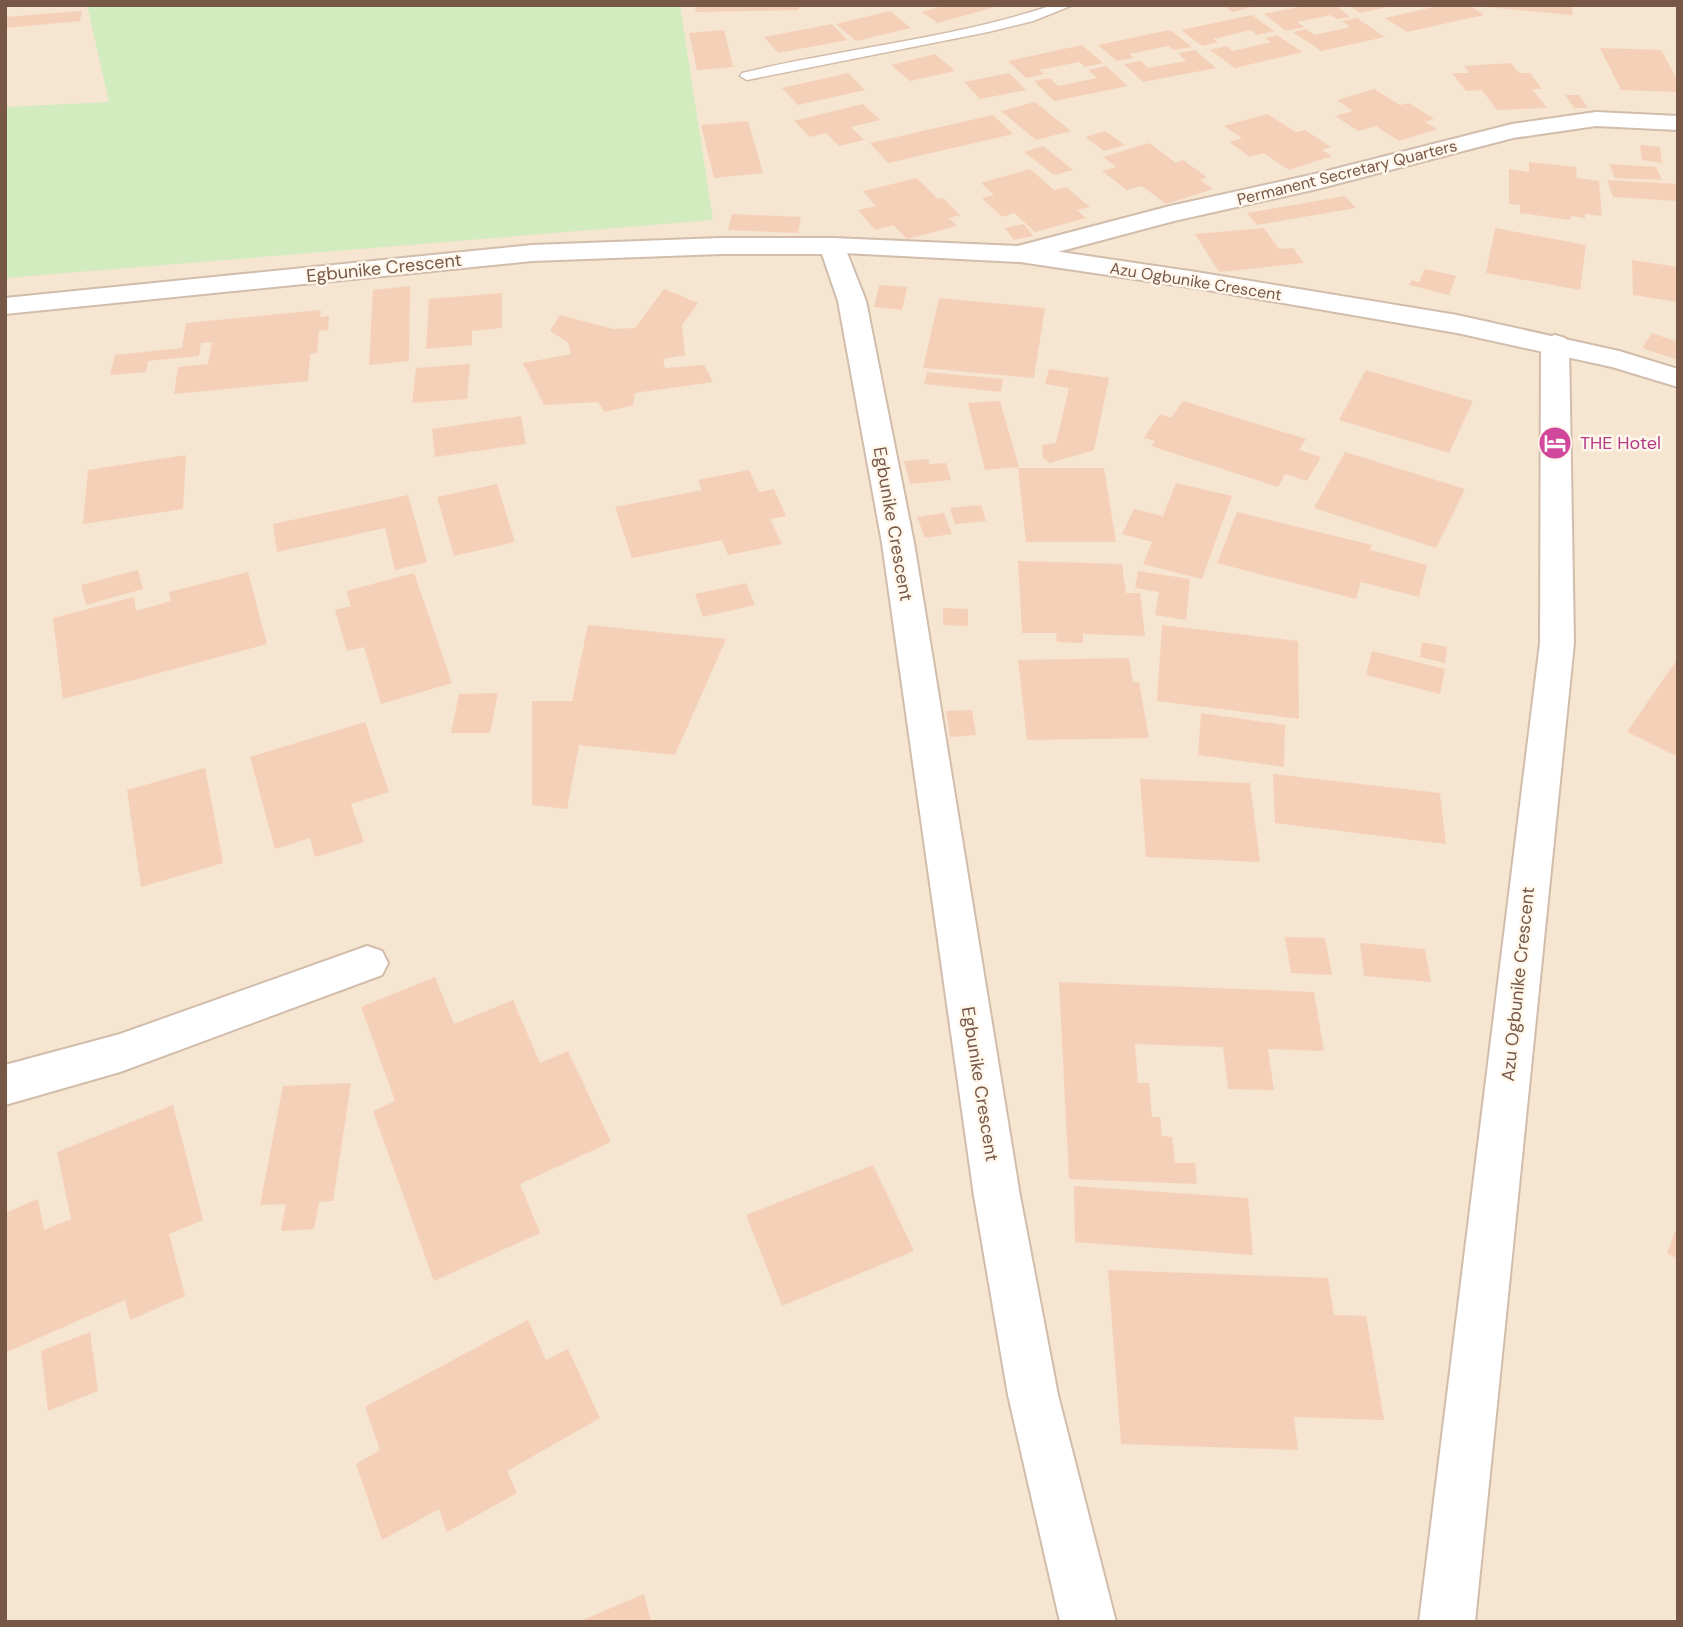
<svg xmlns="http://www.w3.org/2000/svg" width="1683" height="1627" viewBox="0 0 1683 1627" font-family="'DM Sans',sans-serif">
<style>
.residential{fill:#f6e5d1}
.green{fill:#d2ecc0}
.building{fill:#f5d0b9}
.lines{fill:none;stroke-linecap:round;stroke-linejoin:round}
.service-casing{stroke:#d2bcab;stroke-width:3}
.minor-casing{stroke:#d2bcab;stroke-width:4}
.tertiary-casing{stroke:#d2bcab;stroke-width:4}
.service{fill:#fff;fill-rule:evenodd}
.minor{fill:#fff;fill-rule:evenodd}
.tertiary{fill:#fff;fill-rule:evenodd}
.labels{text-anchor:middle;stroke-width:5;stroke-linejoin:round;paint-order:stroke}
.far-street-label{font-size:16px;fill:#775847;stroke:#fff7eb}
.street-label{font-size:18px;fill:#775847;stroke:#fff7eb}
.hotel-label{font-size:18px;fill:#b23c85;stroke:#fff7eb;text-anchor:start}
</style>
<rect width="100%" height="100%" fill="#fef3e3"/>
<!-- residential -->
<rect class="residential" x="5" y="5" width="1673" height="1617"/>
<!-- green -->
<polygon class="green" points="87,5 680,5 713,220 5,278 5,107 109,102"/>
<!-- building -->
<g class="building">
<polygon points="696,5 799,5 799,10 695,12"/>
<polygon points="946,5 997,5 998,6 938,23 922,12"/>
<polygon points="1222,5 1255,5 1255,6 1233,12"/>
<polygon points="1308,5 1335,5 1350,17 1337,19 1330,15 1297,22 1304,27 1286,31 1264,14"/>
<polygon points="1348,5 1391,5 1392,6 1360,13"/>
<polygon points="1442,5 1469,5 1484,15 1407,32 1385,18"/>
<polygon points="1487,5 1571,5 1573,15 1486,7"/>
<polygon points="82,11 80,21 5,28 5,17"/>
<polygon points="890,11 911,28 856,41 836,24"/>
<polygon points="1252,15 1274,31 1257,35 1251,30 1213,39 1218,42 1202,46 1181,30"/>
<polygon points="1357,18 1385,37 1321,51 1293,32 1306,29 1315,35 1350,27 1342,21"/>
<polygon points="832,24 847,40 778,53 764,37"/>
<polygon points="724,30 733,67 697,70 689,33"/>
<polygon points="1170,30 1192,47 1174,50 1168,46 1129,54 1134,58 1117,61 1098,45"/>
<polygon points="1277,35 1302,52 1235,68 1210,50 1226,46 1233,51 1271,42 1265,38"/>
<polygon points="1082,45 1103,63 1085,67 1079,62 1039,70 1044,74 1026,78 1008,61"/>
<polygon points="1600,48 1661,50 1678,81 1678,92 1621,90"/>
<polygon points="1195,50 1216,68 1143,82 1124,64 1141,61 1148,68 1186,61 1178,53"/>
<polygon points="935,54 955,71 910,81 891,65"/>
<polygon points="1511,63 1519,73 1530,73 1542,89 1532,89 1547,108 1497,110 1482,90 1466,91 1452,73 1469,73 1464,66"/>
<polygon points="1106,66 1128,86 1054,101 1034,81 1050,78 1058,86 1097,78 1088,70"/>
<polygon points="848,73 865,90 798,105 782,88"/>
<polygon points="1009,73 1026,90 980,99 964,82"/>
<polygon points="1374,89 1400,105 1409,103 1434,119 1425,122 1437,129 1399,141 1376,126 1358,131 1335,116 1353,111 1337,100"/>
<polygon points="1565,95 1579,95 1588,108 1574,108"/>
<polygon points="1035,102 1071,131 1036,140 1001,111"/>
<polygon points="863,104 880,120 851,127 864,140 839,146 826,133 810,137 794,121"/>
<polygon points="1267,114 1296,132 1305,130 1331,147 1322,150 1332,156 1289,170 1263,153 1250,157 1229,142 1242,138 1224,126"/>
<polygon points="993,115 1013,134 888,163 870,143"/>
<polygon points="748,121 763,173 714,178 701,125"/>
<polygon points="1105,131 1125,145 1104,151 1085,137"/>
<polygon points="1149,143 1176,163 1183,160 1207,177 1200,180 1213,189 1166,204 1142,186 1127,190 1102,171 1116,167 1103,157"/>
<polygon points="1640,145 1660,147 1662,163 1642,160"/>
<polygon points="1043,146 1073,170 1054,175 1024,152"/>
<polygon points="1529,162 1576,167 1577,178 1599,181 1602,216 1585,214 1585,218 1571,216 1570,220 1520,213 1520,205 1509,204 1509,169 1529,172"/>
<polygon points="1609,164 1656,167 1662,180 1615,178"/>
<polygon points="1030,169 1054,190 1066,187 1090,207 1077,210 1086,218 1035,232 1014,213 1002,217 982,198 994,195 981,183"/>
<polygon points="917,178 938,199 943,198 960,215 949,218 957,226 907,239 893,225 875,230 858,210 876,206 863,191"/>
<polygon points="1607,180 1678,184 1678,201 1613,197"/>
<polygon points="1345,196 1356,208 1257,225 1247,213"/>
<polygon points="732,214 801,217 798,233 728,230"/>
<polygon points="1024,224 1033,236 1014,240 1005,228"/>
<polygon points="1264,228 1279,249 1293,248 1304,263 1219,272 1195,234"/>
<polygon points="1495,228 1586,245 1580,290 1486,273"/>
<polygon points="1632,260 1678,267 1678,302 1633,295"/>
<polygon points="1425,269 1456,276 1449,295 1409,285 1412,280 1419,282"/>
<polygon points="879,285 907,287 902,310 874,307"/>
<polygon points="410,286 409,361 369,365 373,290"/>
<polygon points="664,289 698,303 682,325 685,355 663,359 665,368 704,365 713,382 635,393 633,405 605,412 598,402 544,405 523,363 571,354 568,342 550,331 560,315 613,329 635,328"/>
<polygon points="502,293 502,328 472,331 472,345 426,349 429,299"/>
<polygon points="939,298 1045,308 1034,378 923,368"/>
<polygon points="321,310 320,317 329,316 328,330 319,331 317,353 310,354 308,381 174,394 178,367 208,364 212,342 201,343 199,356 148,361 146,372 110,375 115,355 182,348 186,323"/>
<polygon points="1652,333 1678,342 1678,360 1642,348"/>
<polygon points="470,364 467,399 412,403 416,368"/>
<polygon points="1049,369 1109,378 1094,450 1050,463 1043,458 1042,445 1056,443 1069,388 1045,384"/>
<polygon points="1366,370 1473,401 1449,453 1339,420"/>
<polygon points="927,372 1003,379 1001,392 924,384"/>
<polygon points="1000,401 1019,467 985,470 968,403"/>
<polygon points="1183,401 1306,439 1299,450 1321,457 1307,481 1285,474 1278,487 1151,446 1155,441 1144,438 1160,414 1171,418"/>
<polygon points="521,416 526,444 435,457 432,429"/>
<polygon points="1345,452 1465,489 1436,548 1314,508"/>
<polygon points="186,455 183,509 83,524 88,470"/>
<polygon points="929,459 929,464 946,463 951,480 910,484 904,461"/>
<polygon points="1018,468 1104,468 1116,542 1026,542"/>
<polygon points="749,470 759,492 774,489 786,516 770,519 782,544 728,555 722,540 632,558 615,507 702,490 698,480"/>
<polygon points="1176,483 1232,496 1202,579 1143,564 1152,542 1122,534 1134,509 1163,516"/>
<polygon points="497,484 515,542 454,556 437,497"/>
<polygon points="408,495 427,562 395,570 385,528 277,552 273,524"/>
<polygon points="981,505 986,521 955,524 950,508"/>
<polygon points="1237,512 1372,545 1370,550 1427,565 1419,597 1361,582 1356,599 1217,563"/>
<polygon points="944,513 952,534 925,538 917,517"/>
<polygon points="1018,561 1122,564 1126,593 1140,593 1145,636 1083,634 1083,643 1057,642 1056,633 1022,633"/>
<polygon points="138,570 143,589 86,605 81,585"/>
<polygon points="1138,571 1190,579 1186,620 1155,615 1159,592 1135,588"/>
<polygon points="248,572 267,644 63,699 53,618 134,597 136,611 171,601 169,592"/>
<polygon points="414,573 452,683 381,704 364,647 347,651 335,610 351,606 346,591"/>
<polygon points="746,583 755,605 703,617 695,594"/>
<polygon points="943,608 968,609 968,626 943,625"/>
<polygon points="588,625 726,639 675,755 579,745 567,809 532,805 532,701 572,701"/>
<polygon points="1162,625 1298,641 1299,719 1157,701"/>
<polygon points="1422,642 1447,647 1445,663 1420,657"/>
<polygon points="1372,651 1445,669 1440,694 1366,675"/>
<polygon points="1129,658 1133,682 1139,682 1149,738 1027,740 1018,660"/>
<polygon points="1678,658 1678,757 1627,732"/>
<polygon points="498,693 490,733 451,733 459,694"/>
<polygon points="972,710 976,735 950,737 946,711"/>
<polygon points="1201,713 1285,725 1284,767 1198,755"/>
<polygon points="365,722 389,792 351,804 364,842 315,857 310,838 275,849 250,757"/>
<polygon points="205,768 223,863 141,887 127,790"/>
<polygon points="1273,774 1440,793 1446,844 1275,823"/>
<polygon points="1140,779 1250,783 1260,862 1146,857"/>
<polygon points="1285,937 1325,938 1332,975 1291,973"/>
<polygon points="1360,943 1425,949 1431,982 1364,976"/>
<polygon points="435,977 454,1024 513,1000 540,1063 568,1051 611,1142 520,1184 540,1233 434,1281 373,1111 395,1101 361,1007"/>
<polygon points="1059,982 1314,992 1324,1051 1268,1049 1274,1090 1228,1089 1223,1047 1135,1044 1138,1083 1149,1083 1152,1117 1160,1117 1162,1136 1172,1137 1175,1163 1195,1163 1197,1184 1069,1179"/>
<polygon points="351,1083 333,1201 319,1202 314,1229 281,1231 286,1204 260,1205 283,1086"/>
<polygon points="173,1105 203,1220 169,1234 185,1296 130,1320 125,1300 5,1353 5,1213 38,1199 44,1230 71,1219 57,1152"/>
<polygon points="873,1165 914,1251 782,1306 746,1215"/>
<polygon points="1074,1186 1248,1198 1253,1255 1075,1242"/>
<polygon points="1678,1224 1678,1259 1667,1253"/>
<polygon points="1108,1270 1328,1278 1334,1315 1366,1316 1384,1420 1294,1417 1298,1450 1121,1444"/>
<polygon points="528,1320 546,1360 568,1349 600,1418 507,1471 517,1493 447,1532 439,1509 382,1540 356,1464 380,1450 365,1407"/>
<polygon points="90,1332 98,1391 48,1411 41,1351"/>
<polygon points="644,1594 651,1622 578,1622"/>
</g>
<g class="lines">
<defs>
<path id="service" d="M1053 5H1073L1033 21 988 32 747 80 740 76 742 73C845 48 952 39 1053 5Z"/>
<g id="minor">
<polygon points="1596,112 1678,116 1678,130 1596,126 1513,138 1317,189 1174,221 1020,262 1010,260 1007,254 1010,248 1170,206 1315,174 1512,124"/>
<polygon points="721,238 833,238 842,240 866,301 914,543 1020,1196 1058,1395 1116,1622 1060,1622 1008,1395 974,1196 882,543 838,301 822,254 721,254 532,261 5,314 5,298 532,245"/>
<polygon points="1555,335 1565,338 1569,344 1574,643 1475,1622 1419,1622 1540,643 1541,344 1545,338"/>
<polygon points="367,946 382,951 388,963 382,975 120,1072 5,1105 5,1065 120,1034"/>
</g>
<polygon id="tertiary" points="833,238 1020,246 1196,272 1457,315 1619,351 1678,369 1678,387 1612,367 1457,333 1196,288 1020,262 824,252 820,246 824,240"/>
</defs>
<!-- service casing -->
<use href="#service" class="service-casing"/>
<!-- minor casing -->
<use href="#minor" class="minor-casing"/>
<!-- tertiary casing -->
<use href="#tertiary" class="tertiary-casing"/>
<!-- service -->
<use href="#service" class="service"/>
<!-- minor -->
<use href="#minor" class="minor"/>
<!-- tertiary -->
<use href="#tertiary" class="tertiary"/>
</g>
<!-- icons -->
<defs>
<symbol id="hotel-disc" viewBox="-11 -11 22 22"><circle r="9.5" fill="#d1479c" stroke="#fff7eb"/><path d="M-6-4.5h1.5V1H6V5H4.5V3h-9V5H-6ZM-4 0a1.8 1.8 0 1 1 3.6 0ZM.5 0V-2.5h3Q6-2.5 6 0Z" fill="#fff"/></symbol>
</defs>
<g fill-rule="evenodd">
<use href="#hotel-disc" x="1536" y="424" width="38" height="38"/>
</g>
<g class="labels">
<!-- far-street labels -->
<g class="far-street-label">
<text transform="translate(1347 172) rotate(-14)" y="6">Permanent Secretary Quarters</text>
<text transform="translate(1196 281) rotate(9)" y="6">Azu Ogbunike Crescent</text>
</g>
<!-- street labels -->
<g class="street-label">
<text transform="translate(384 268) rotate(-6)" y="6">Egbunike Crescent</text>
<text transform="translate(893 524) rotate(80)" y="6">Egbunike Crescent</text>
<text transform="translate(1518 984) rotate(-84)" y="6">Azu Ogbunike Crescent</text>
<text transform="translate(980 1084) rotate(81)" y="6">Egbunike Crescent</text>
</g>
<!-- hotel labels -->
<g class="hotel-label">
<text x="1580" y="449">THE Hotel</text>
</g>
</g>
<!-- border -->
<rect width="1683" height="1627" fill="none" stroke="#775847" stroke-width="14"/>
</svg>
